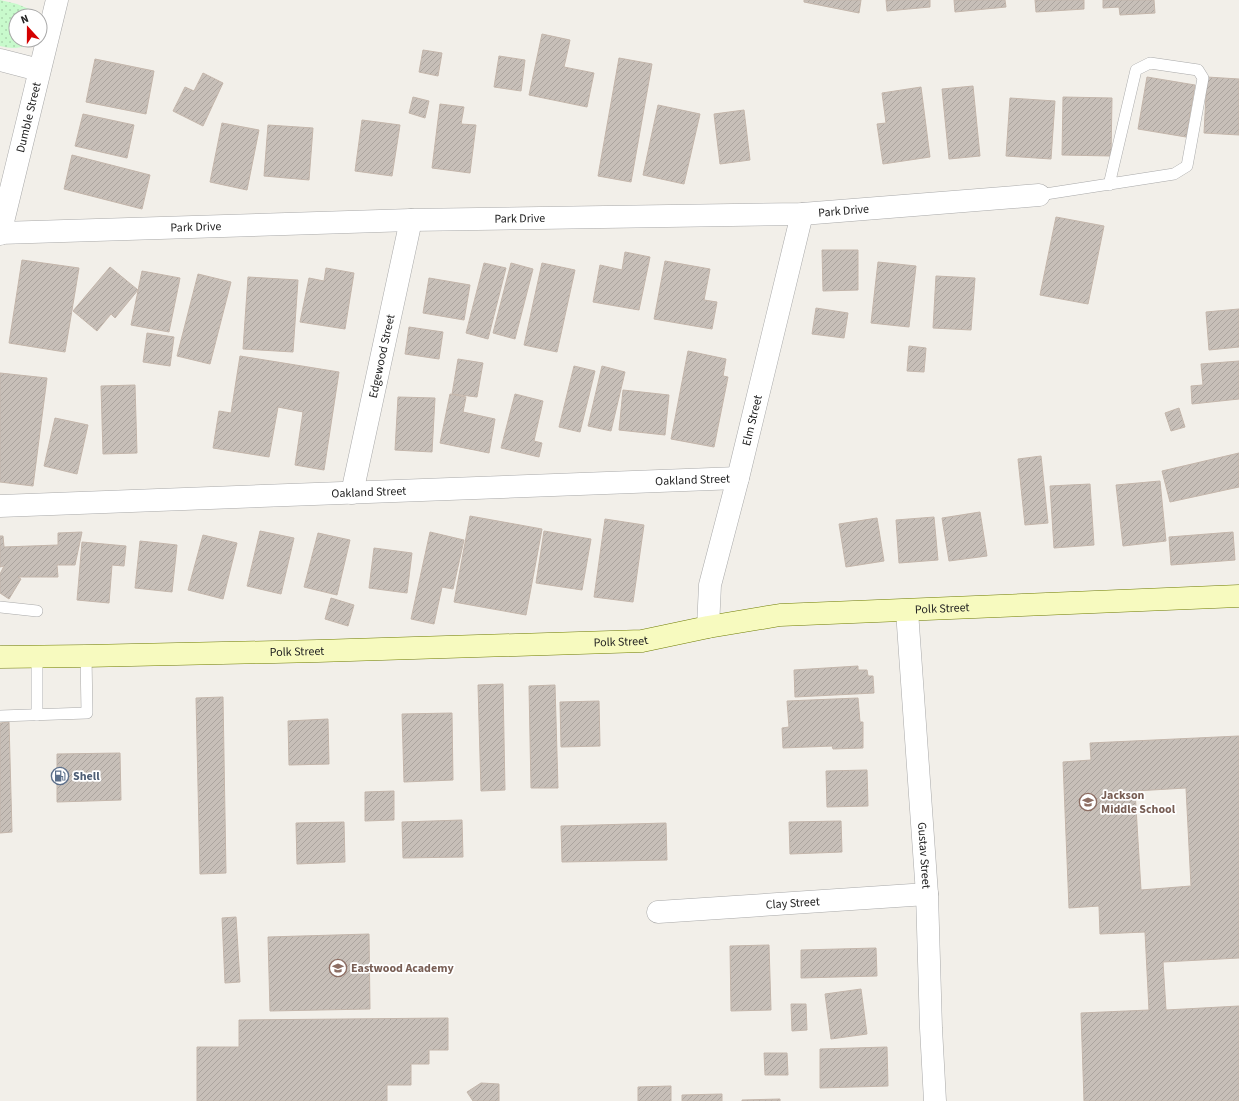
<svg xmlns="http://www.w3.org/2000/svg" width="1239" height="1101" viewBox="0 0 1239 1101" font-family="'Source Sans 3',sans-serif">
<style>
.park{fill:url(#park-dots)}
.building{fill:url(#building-hatch);stroke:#c4b6ab;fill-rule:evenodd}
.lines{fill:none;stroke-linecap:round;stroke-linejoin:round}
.service-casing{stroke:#a9a9a9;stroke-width:12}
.minor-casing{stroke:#a9a9a9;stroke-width:23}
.tertiary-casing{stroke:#a9a9a9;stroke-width:23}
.secondary-casing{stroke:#707d05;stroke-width:23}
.service{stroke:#fff;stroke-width:11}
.minor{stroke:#fff;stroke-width:22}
.tertiary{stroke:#fff;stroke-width:22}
.secondary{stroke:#f7fabf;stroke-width:22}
.labels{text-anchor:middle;stroke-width:3.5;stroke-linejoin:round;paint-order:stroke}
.street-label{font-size:12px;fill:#222;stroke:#fff}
.service-label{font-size:12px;font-weight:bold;fill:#4e5e75;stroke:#fff;text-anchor:start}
.education-label{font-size:12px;font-weight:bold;fill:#785e54;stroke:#fff;text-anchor:start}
</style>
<defs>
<pattern id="park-dots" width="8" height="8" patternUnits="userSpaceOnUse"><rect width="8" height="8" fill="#c8facc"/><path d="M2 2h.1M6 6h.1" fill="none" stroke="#acd6af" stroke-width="1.8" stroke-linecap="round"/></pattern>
<pattern id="building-hatch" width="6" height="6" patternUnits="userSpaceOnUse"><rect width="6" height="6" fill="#c7bfb8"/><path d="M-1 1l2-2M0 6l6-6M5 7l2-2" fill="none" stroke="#aba49e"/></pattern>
</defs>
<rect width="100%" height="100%" fill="#f2efe9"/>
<!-- park -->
<path class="park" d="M0 0 17 4 29 9 33 16H16V40H28L27 44C18 50 10 48 0 46Z"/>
<!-- building -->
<g class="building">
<polygon points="804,0 861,0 859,13 804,2"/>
<polygon points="886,0 930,0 930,7 887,11"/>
<polygon points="954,0 1005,0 1006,7 955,12"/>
<polygon points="1035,0 1084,0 1084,9 1036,12"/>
<polygon points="1103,0 1154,0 1155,13 1120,15 1119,7 1103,8"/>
<polygon points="542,34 570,40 564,67 594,73 587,107 529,95"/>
<polygon points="423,50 442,53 438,76 419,72"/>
<polygon points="499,56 525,60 521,91 494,87"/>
<polygon points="619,58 652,64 631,182 598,176"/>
<polygon points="95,59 154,71 146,114 86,102"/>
<polygon points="203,73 223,83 203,126 173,111 185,87 194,91"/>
<polygon points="1147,77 1195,85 1186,137 1138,129"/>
<polygon points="1207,77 1239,79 1239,135 1204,133"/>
<polygon points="973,86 980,156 949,159 942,89"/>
<polygon points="921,87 930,157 883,164 877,124 886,123 882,93"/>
<polygon points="413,97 429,101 425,118 409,113"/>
<polygon points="1063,97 1112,98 1111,156 1062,155"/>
<polygon points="1010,98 1055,101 1051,159 1006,156"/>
<polygon points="440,104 464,107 461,124 476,125 470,173 432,168"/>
<polygon points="658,105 700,114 684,184 643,175"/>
<polygon points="744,110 750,160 720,164 714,114"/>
<polygon points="83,114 134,125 127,158 75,146"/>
<polygon points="362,120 400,125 392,176 355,171"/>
<polygon points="222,123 259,130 247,190 210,182"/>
<polygon points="268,125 313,128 309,180 264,176"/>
<polygon points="72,155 150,175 142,209 64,189"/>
<polygon points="1056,217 1104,226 1088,304 1040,295"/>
<polygon points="822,250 858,250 858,290 823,291"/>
<polygon points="625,252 650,257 639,310 593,302 600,265 622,270"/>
<polygon points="22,260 79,268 65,352 9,343"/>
<polygon points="665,261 710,269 704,300 717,302 712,329 654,319"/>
<polygon points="878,262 916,266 909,327 871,323"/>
<polygon points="484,263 506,268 488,339 466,333"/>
<polygon points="511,263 533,269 515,339 493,333"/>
<polygon points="542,263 575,270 557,352 524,345"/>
<polygon points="110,267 138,290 115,318 111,314 97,331 73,311"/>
<polygon points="326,268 354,273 345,329 300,322 309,278 324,281"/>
<polygon points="142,271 180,278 169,332 131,325"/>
<polygon points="198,274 231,282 210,364 177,356"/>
<polygon points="936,276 975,278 971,330 933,328"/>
<polygon points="248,277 298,280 293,352 243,349"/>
<polygon points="429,278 470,285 464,320 423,313"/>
<polygon points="816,308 848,313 844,338 812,334"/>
<polygon points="1239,309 1239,347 1209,350 1206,312"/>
<polygon points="409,327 443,332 439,359 405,354"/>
<polygon points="147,333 174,337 170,366 143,362"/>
<polygon points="909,346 926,348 924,372 907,371"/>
<polygon points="688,351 726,359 723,376 728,377 714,447 671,439"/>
<polygon points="240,356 339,372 324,470 295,465 303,412 278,407 269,457 213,448 219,411 231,413"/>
<polygon points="458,359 483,363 477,397 452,394"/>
<polygon points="1239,361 1239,399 1192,404 1191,386 1203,385 1201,364"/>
<polygon points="574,366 595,371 580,432 559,427"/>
<polygon points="602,366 625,372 611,431 588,426"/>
<polygon points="0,373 47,378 33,486 0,482"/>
<polygon points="135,385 137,453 103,454 101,386"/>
<polygon points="623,390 669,395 665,435 619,430"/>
<polygon points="450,394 466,397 463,412 495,419 489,453 440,443"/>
<polygon points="515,394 543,401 534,441 542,443 539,457 501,448"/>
<polygon points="398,397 435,398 432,452 395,450"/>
<polygon points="1179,408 1185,427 1171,431 1165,413"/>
<polygon points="55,418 88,425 77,474 44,466"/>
<polygon points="1239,453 1239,487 1170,502 1162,471"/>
<polygon points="1041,456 1048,523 1025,525 1018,459"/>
<polygon points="1160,481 1166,541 1123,546 1116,485"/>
<polygon points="1090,484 1094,545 1054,548 1050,486"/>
<polygon points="980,512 987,556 949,561 942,518"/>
<polygon points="470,516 542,529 526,615 454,602"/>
<polygon points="934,517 938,560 899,563 896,520"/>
<polygon points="877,518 884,561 846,567 839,524"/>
<polygon points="605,519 644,525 633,602 594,597"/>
<polygon points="260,531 294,538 281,594 247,586"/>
<polygon points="544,531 591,539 582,590 536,583"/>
<polygon points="82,532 75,565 57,565 58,577 18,577 21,579 9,599 0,593 0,574 4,566 0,567 0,536 3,536 4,547 58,545 58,533"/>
<polygon points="430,532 464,540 453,589 442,587 434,624 411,619"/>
<polygon points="1233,532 1235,560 1171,565 1169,537"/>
<polygon points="318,533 350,540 337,595 304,587"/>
<polygon points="203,535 237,543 223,599 188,590"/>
<polygon points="140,541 177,545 172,592 135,588"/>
<polygon points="82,542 126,546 124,566 112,565 109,603 77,600"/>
<polygon points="374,548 412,553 407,593 369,588"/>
<polygon points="331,598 354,605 348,626 325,619"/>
<polygon points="858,666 858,670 867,670 868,676 873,676 874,693 795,697 794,670"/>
<polygon points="503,684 505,790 481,791 478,685"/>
<polygon points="555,685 558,788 531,788 529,686"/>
<polygon points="223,697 226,873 200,874 196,698"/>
<polygon points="858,698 860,722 863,722 863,748 833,749 832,746 783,748 782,728 789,727 787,701"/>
<polygon points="599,701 600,746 561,747 560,702"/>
<polygon points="452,713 453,780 404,782 402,714"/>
<polygon points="328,719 329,764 289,765 288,721"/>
<polygon points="9,722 12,832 0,833 0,723"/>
<path d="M1239 736V958L1163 962 1166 1010 1239 1006V1101H1084L1081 1013 1149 1010 1145 932 1100 934 1099 906 1069 908 1063 762 1091 760 1090 743ZM1186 788 1191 886 1141 890 1135 791Z"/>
<polygon points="120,753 121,800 57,802 57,754"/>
<polygon points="867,770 868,806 827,807 826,771"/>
<polygon points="394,791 394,820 365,821 365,792"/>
<polygon points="462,820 463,857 403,858 402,822"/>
<polygon points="841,821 842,852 790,854 789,822"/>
<polygon points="344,822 345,862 297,864 296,823"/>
<polygon points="666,823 667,860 562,862 561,826"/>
<polygon points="236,917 240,982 225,983 222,918"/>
<polygon points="369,934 370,1009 270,1011 268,937"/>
<polygon points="769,945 771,1010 731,1011 730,946"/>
<polygon points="876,948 877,976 801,978 801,950"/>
<polygon points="861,989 867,1034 831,1039 825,994"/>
<polygon points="791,1004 806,1004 807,1030 792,1031"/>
<polygon points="448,1018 448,1050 429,1050 429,1064 411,1064 411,1085 387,1085 387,1101 197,1101 197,1047 239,1047 239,1020"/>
<polygon points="887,1047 888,1086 820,1088 820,1049"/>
<polygon points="764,1053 787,1053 788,1075 765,1075"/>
<polygon points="481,1083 499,1084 499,1101 473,1101 467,1092"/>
<polygon points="671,1086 671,1101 638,1101 638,1087"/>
<polygon points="722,1094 722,1101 682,1101 682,1095"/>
<polygon points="780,1099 780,1101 742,1101 742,1100"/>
</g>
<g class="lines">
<defs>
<g id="service">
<polyline points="1039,195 1174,174 1187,166 1203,78 1198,70 1150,63 1136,70 1109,185"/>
<polyline points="0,607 37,611"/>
<polyline points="37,656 37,715"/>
<polyline points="0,716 87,713 86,656"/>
</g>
<g id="minor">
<polyline points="0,60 39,70"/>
<path id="s1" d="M0 233 411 220 802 214 1039 195"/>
<path id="s2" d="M352 493 411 220"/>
<path id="s3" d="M0 506 738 478"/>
<path id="s4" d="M907 611 927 894 931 1028 935 1101"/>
<path id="s5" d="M708 627 710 585 738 478 802 214"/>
<path id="s6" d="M658 912 927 894"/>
</g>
<g id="tertiary">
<path id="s7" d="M0 234 57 0"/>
</g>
<g id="secondary">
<path id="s8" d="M0 657 86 656 318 651 642 641 708 627 780 615 1239 596"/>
</g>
</defs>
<!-- service casing -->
<use href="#service" class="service-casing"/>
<!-- minor casing -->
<use href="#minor" class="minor-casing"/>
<!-- tertiary casing -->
<use href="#tertiary" class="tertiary-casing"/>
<!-- secondary casing -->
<use href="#secondary" class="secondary-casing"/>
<!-- service -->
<use href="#service" class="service"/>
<!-- minor -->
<use href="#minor" class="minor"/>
<!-- tertiary -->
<use href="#tertiary" class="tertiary"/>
<!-- secondary -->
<use href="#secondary" class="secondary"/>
</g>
<!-- icons -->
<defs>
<symbol id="fuel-ring" viewBox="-11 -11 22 22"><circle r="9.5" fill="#fff" stroke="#5c6f8a" stroke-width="1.5"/><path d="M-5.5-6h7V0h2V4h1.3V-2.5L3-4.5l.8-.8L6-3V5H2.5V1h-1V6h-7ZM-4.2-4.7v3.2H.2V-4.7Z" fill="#5c6f8a"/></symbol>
<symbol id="school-ring" viewBox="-11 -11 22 22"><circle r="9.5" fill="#fff" stroke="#8d6e63" stroke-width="1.5"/><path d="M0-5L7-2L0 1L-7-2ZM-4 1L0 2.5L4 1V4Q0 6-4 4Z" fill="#8d6e63"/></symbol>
</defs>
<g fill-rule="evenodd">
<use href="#fuel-ring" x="50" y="766" width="20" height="20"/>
<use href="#school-ring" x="1078" y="792" width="20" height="20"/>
<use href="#school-ring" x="328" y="958" width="20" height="20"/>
</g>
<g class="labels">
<!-- street labels -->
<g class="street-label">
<text dy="4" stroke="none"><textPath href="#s7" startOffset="120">Dumble Street</textPath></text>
<text dy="4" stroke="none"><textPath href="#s1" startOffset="844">Park Drive</textPath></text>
<text dy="4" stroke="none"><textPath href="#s1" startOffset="520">Park Drive</textPath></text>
<text dy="4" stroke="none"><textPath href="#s1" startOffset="196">Park Drive</textPath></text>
<text dy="4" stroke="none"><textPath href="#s2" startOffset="140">Edgewood Street</textPath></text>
<text dy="4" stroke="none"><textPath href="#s5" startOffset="212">Elm Street</textPath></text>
<text dy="4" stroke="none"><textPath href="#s3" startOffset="693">Oakland Street</textPath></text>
<text dy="4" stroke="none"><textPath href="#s3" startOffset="369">Oakland Street</textPath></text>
<text dy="4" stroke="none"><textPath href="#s8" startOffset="945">Polk Street</textPath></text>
<text dy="4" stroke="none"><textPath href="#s8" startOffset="621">Polk Street</textPath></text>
<text dy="4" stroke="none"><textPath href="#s8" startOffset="297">Polk Street</textPath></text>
<text dy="4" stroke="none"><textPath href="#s4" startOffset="245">Gustav Street</textPath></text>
<text dy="4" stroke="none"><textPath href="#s6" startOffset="135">Clay Street</textPath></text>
</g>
<!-- service labels -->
<g class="service-label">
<text x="73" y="780">Shell</text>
</g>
<!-- education labels -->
<g class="education-label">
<text x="1101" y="799">Jackson<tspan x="1101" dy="14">Middle School</tspan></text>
<text x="351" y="972">Eastwood Academy</text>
</g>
</g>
<!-- north arrow -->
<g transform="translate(28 28) rotate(339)"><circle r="19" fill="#ffffff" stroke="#a7a7a7"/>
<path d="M0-3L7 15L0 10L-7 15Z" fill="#d40000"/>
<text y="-6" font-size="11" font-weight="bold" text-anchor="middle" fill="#222222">N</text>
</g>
</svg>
